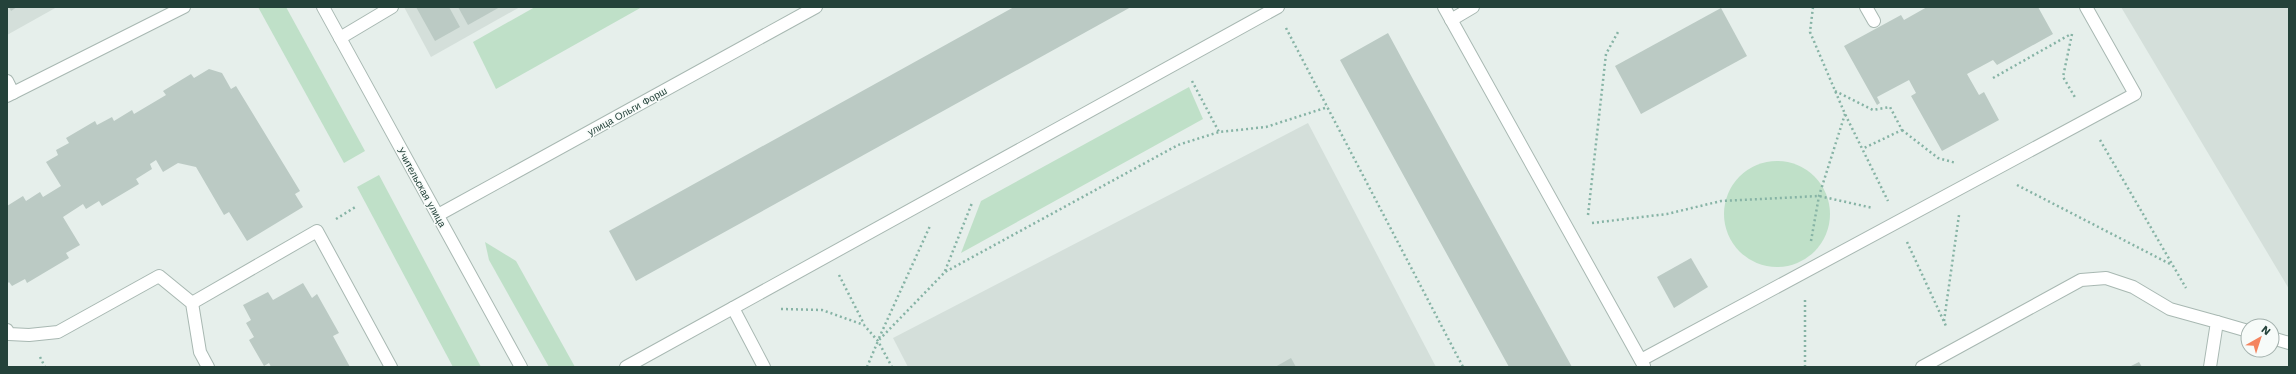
<svg xmlns="http://www.w3.org/2000/svg" width="2296" height="374" viewBox="0 0 2296 374" font-family="'Work Sans',sans-serif">
<style>
.built{fill:#d4dfda}
.green{fill:#bfe0c8}
.building{fill:#bbcac4}
.lines{fill:none;stroke-linecap:round;stroke-linejoin:round}
.lane-casing{stroke:#a8b8b2;stroke-width:14}
.street-casing{stroke:#a8b8b2;stroke-width:14}
.path{stroke:#86b3a5;stroke-width:2.5;stroke-dasharray:2 3;stroke-linecap:butt}
.lane{stroke:#fff;stroke-width:12}
.street{stroke:#fff;stroke-width:12}
.labels{text-anchor:middle;stroke-width:3;stroke-linejoin:round;paint-order:stroke}
.street-label{font-size:10px;fill:#24423a;stroke:#f7fbf9}
</style>
<rect width="100%" height="100%" fill="#e6efeb"/>
<!-- built -->
<g class="built">
<polygon points="7,7 57,7 7,35"/>
<polygon points="404,7 520,7 431,57"/>
<polygon points="2121,7 2289,7 2289,289"/>
<polygon points="1308,123 1436,367 908,367 893,338"/>
</g>
<!-- green -->
<g class="green">
<polygon points="258,7 286,7 365,151 344,163"/>
<polygon points="535,7 642,7 496,89 473,42"/>
<polygon points="1189,87 1203,119 961,253 981,201"/>
<circle cx="1777" cy="214" r="53"/>
<polygon points="379,175 481,367 453,367 357,187"/>
<polygon points="485,242 516,261 575,367 549,367 489,260"/>
</g>
<!-- building -->
<g class="building">
<polygon points="9,7 17,7 11,11"/>
<polygon points="416,7 449,7 460,27 435,41"/>
<polygon points="458,7 500,7 468,25"/>
<polygon points="1014,7 1131,7 636,281 609,231"/>
<polygon points="1927,7 2038,7 2053,34 1997,65 1993,60 1967,74 1979,95 1984,92 1999,120 1942,151 1911,96 1916,93 1909,80 1877,97 1880,103 1877,105 1844,46 1901,15 1904,20"/>
<polygon points="1721,8 1747,56 1641,114 1615,66"/>
<polygon points="1388,33 1415,83 1572,367 1509,367 1340,60"/>
<polygon points="209,69 222,73 231,89 236,86 300,191 295,194 303,207 247,241 229,212 224,215 196,167 178,163 163,172 156,160 150,164 152,169 136,179 139,184 102,206 99,201 86,209 83,204 63,217 80,245 66,253 69,258 27,283 25,279 12,286 9,282 7,284 7,206 23,196 26,201 40,192 43,197 61,186 46,162 58,155 56,150 69,143 66,138 95,121 97,125 112,117 114,121 132,110 134,114 166,95 163,91 191,74 194,78"/>
<polygon points="1691,258 1708,287 1674,308 1657,277"/>
<polygon points="303,283 312,298 317,294 339,333 333,336 350,367 271,367 269,363 264,366 249,340 254,337 246,323 251,320 243,305 268,292 273,300"/>
<polygon points="1291,358 1296,367 1275,367"/>
<polygon points="2139,362 2142,367 2129,367"/>
</g>
<g class="lines">
<defs>
<g id="lane">
<polyline points="1444,7 1644,366"/>
<polyline points="1866,7 1874,21"/>
<polyline points="1451,20 1473,7"/>
<polyline points="340,38 392,7"/>
<polyline points="7,81 13,93"/>
<polyline points="7,96 184,7"/>
<polyline points="192,303 317,231 391,367"/>
<polyline points="733,308 764,367"/>
<polyline points="2217,322 2248,331"/>
<polyline points="7,330 9,334 29,335 58,332 159,276 192,303 200,352 208,367"/>
<polyline points="2272,338 2289,343"/>
<polyline points="1641,360 2135,94 2086,7"/>
<polyline points="626,367 1278,7"/>
<polyline points="1922,367 2081,280 2106,278 2133,287 2170,309 2217,322 2210,367"/>
</g>
<g id="street">
<polyline points="323,7 521,367"/>
<polyline points="438,215 816,7"/>
</g>
</defs>
<!-- lane casing -->
<use href="#lane" class="lane-casing"/>
<!-- street casing -->
<use href="#street" class="street-casing"/>
<!-- path -->
<g class="path">
<polyline points="1813,7 1810,32 1845,114 1888,201"/>
<polyline points="1286,28 1463,367"/>
<polyline points="2072,34 2063,77 2076,99"/>
<polyline points="1993,78 2071,34"/>
<polyline points="1192,81 1219,132"/>
<polyline points="1835,91 1873,110 1890,107 1902,130 1862,149"/>
<polyline points="1902,130 1938,158 1956,163"/>
<polyline points="2100,140 2186,288"/>
<polyline points="2017,185 2172,265"/>
<polyline points="1588,215 1606,54 1618,32"/>
<polyline points="336,219 357,206"/>
<polyline points="1592,223 1667,214 1721,201 1819,196 1873,208"/>
<polyline points="1811,241 1819,196 1845,114"/>
<polyline points="1907,242 1946,326"/>
<polyline points="945,271 972,203"/>
<polyline points="839,275 864,324"/>
<polyline points="781,309 822,310 864,325 878,341 892,367"/>
<polyline points="1944,321 1959,215"/>
<polyline points="879,338 930,226"/>
<polyline points="40,357 45,367"/>
<polyline points="867,367 878,341 945,272 1178,145 1219,132 1266,127 1328,107"/>
<polyline points="1805,367 1805,297"/>
</g>
<!-- lane -->
<use href="#lane" class="lane"/>
<!-- street -->
<use href="#street" class="street"/>
</g>
<g class="labels">
<!-- street labels -->
<g class="street-label">
<text transform="translate(627 111) rotate(-29)" y="4">улица Ольги Форш</text>
<text transform="translate(422 187) rotate(61)" y="4">Учительская улица</text>
</g>
</g>
<!-- border -->
<rect width="2296" height="374" fill="none" stroke="#24423a" stroke-width="16"/>
<!-- north arrow -->
<g transform="translate(2260 338) rotate(39)"><circle r="19" fill="#f7fbf9" stroke="#a3b1ad"/>
<path d="M0-3L7 15L0 10L-7 15Z" fill="#f4845f"/>
<text y="-6" font-size="11" font-weight="bold" text-anchor="middle" fill="#24423a">N</text>
</g>
</svg>
